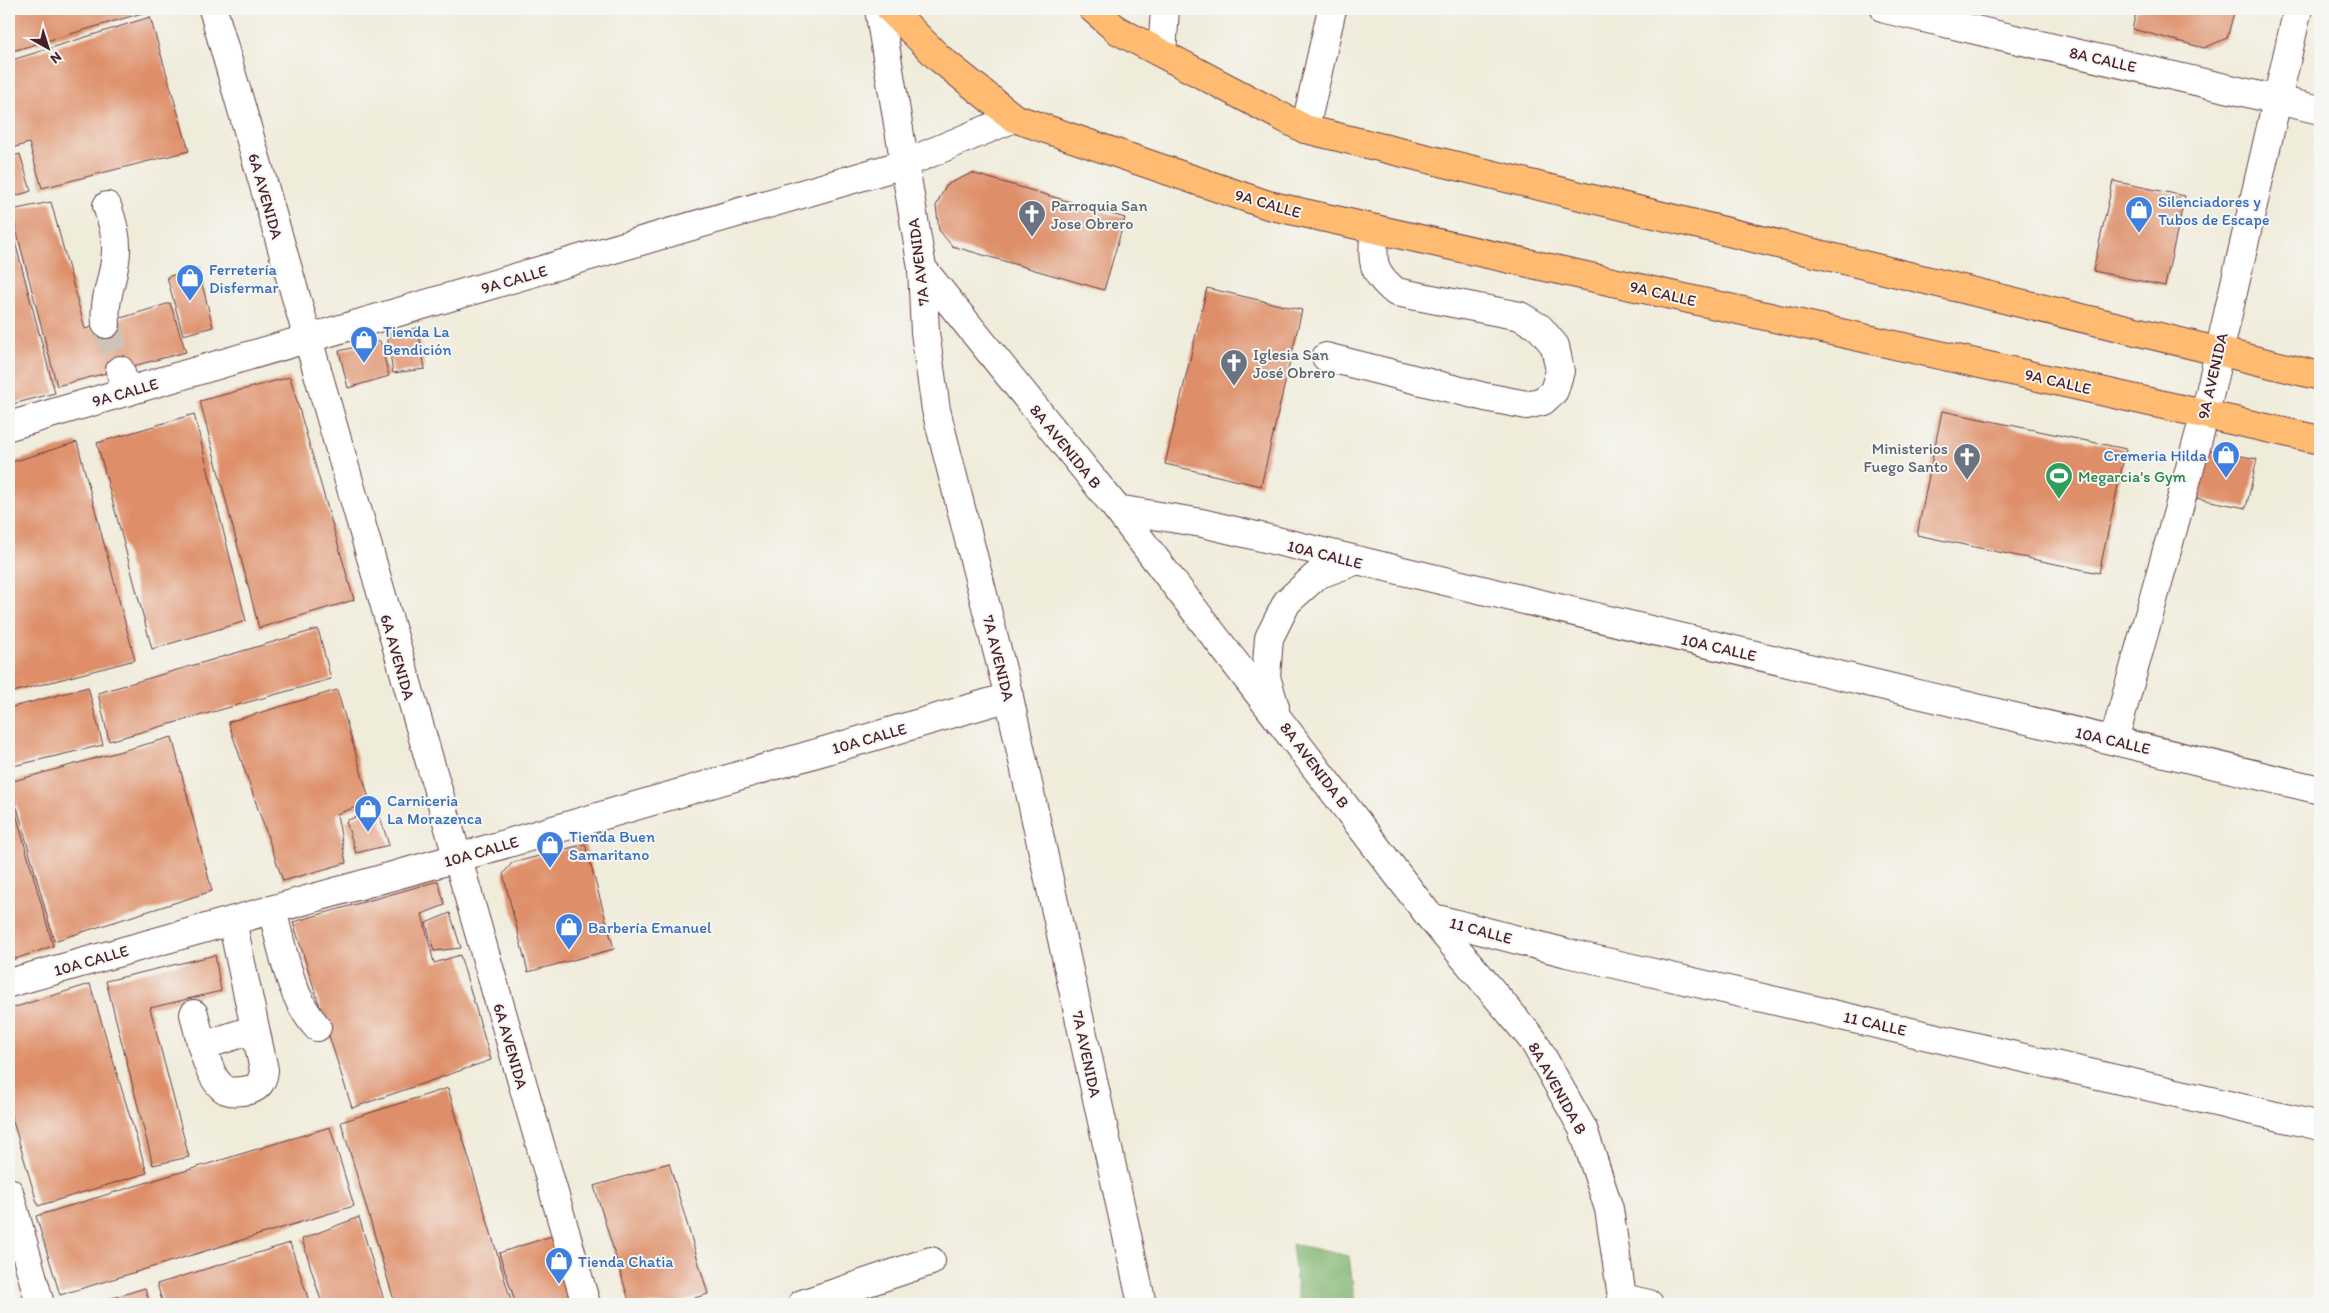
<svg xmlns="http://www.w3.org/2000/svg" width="2329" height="1313" viewBox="0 0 2329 1313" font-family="Itim,sans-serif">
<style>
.forest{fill:#80b570;stroke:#656a4e}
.building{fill:#de8f69}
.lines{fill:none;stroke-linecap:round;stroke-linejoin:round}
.minor-tunnel{stroke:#cfc3b7;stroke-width:28;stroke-dasharray:28 14;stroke-linecap:butt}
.minor-casing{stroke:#633e45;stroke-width:30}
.major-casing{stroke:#633e45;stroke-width:30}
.minor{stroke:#fff;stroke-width:28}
.major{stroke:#febb71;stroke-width:28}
.labels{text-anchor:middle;stroke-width:4;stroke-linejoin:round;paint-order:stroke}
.street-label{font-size:16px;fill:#4a1f2b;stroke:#f6f6f2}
.shop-label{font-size:16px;fill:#366cbe;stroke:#f6f6f2;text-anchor:start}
.worship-label{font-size:16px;fill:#5b616d;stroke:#f6f6f2;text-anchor:start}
.leisure-label{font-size:16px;fill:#27864d;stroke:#f6f6f2;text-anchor:start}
</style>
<rect width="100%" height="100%" fill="#f6f6f2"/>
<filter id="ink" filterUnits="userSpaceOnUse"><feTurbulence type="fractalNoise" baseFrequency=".02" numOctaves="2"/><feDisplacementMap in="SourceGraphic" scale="10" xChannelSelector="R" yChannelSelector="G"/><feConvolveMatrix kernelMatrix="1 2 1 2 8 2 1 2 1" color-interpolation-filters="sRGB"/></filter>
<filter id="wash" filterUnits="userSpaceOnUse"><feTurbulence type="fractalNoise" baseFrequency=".0096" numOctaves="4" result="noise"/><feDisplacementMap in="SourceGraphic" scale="20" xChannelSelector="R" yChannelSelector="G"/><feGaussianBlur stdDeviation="1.12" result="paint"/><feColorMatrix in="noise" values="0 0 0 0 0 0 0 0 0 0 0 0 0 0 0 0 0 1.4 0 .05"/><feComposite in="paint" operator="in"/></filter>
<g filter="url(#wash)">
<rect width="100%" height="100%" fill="#f0ecda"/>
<!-- forest -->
<polygon class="forest" points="1292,1244 1349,1256 1355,1304 1299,1304"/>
<g id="blocks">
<!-- building -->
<g class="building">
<polygon points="9,9 149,9 149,11 9,52"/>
<polygon points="2137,9 2235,9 2227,38 2204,48 2132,29"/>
<polygon points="150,17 189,151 42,188 29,143 9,149 9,61"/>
<polygon points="20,154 31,191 9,198 9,157"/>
<polygon points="972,173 1125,218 1104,290 952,246 939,230 936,206 946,185"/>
<polygon points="2113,181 2185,196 2165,286 2093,271"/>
<polygon points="51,202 85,329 170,303 186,352 57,386 11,210"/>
<polygon points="9,219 55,393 9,405"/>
<polygon points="198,268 213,327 183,335 167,277"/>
<polygon points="1207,288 1302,310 1261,486 1165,464"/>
<polygon points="418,328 425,369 393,373 387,334"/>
<polygon points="380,341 389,376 348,388 339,351"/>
<polygon points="290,377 354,600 259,628 200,401"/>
<polygon points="1942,411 2126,449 2099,573 1917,535"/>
<polygon points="194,414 246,621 152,649 97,443"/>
<polygon points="77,442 135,660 9,693 9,463"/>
<polygon points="2205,449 2257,459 2246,508 2195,498"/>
<polygon points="318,629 331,679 109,741 98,693"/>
<polygon points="88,687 103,745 9,767 9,708"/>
<polygon points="337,690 370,802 337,814 346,863 283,881 228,722"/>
<polygon points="172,737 212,891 54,941 10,782"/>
<polygon points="9,789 53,946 9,961"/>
<polygon points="377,808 389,845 356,853 346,821"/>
<polygon points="585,844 614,949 528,972 503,874 512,863"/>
<polygon points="438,881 445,905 422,914 434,963 460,955 491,1060 352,1108 293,922"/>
<polygon points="450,913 461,948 434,951 426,923"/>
<polygon points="215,955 221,991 150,1008 189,1157 153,1165 106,981"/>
<polygon points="90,984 147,1173 38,1206 9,1108 9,1009"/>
<polygon points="448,1088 512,1304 395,1304 341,1122"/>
<polygon points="330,1127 354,1206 60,1295 36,1216"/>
<polygon points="669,1163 708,1294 674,1304 630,1304 594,1186"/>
<polygon points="359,1217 385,1304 322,1304 302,1239"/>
<polygon points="561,1233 579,1304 516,1304 499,1253"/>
<polygon points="290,1243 310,1304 163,1304 157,1284"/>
<polygon points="145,1288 150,1304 93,1304"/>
</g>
</g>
</g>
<g filter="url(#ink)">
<use href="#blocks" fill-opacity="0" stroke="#633e45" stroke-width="1"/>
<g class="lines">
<!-- minor-tunnel -->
<polyline class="minor-tunnel" points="106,324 120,370"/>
<defs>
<g id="minor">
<polyline points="213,9 586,1304"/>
<polyline points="879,9 922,268 925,332 936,410 1009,697 1142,1304"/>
<polyline points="1885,9 2320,110"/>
<polyline points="1162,53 1165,9"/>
<polyline points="1305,129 1332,9"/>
<polyline points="922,268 1117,509 1430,917 1533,1040 1583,1129 1609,1209 1623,1304"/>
<path d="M106 324C103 296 115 278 116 251 117 236 112 220 107 206"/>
<path d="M1326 357 1485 397 1527 405 1543 401 1554 391 1560 371 1555 346 1540 328 1520 316 1396 292C1370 271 1372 260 1375 229"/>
<polyline points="120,370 127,392"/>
<polyline points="9,426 904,164 1014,118"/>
<polyline points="1117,509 1202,523 2320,790"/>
<polyline points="1275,707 1266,677 1269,638 1287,602 1317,575 1355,561"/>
<polyline points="2114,740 2205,414 2298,9"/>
<path d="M272 910C283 949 289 996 317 1027"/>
<polyline points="1430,917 1567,953 2320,1126"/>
<polyline points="9,983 457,858 1009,697"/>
<path d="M194 1014C199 1033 207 1080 226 1090 233 1093 241 1091 249 1090 259 1088 263 1080 264 1070L232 921"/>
<polyline points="202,1046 255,1029"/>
<polyline points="9,1192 40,1304"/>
<polyline points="1623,1298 1649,1304"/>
<polyline points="802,1304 931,1261"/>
</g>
<g id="major">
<polyline points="890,9 939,58 1014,118 1268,205 2320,440"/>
<polyline points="1093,9 1117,30 1305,129 2320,376"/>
</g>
</defs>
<!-- minor casing -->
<use href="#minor" class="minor-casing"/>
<!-- major casing -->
<use href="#major" class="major-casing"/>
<!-- minor -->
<use href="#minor" class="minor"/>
<!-- major -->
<use href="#major" class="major"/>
</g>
</g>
<!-- icons -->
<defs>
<symbol id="shop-pin" viewBox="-11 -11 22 30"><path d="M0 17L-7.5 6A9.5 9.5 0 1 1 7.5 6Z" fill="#3f7fe0" stroke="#f6f6f2"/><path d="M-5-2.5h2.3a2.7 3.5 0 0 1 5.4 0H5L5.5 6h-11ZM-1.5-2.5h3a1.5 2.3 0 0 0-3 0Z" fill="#fff"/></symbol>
<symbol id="church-pin" viewBox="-11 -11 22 30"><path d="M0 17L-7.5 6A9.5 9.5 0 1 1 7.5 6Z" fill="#6b7280" stroke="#f6f6f2"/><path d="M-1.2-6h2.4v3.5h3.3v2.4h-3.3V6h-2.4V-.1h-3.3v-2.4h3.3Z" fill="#fff"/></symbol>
<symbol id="stadium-pin" viewBox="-11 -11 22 30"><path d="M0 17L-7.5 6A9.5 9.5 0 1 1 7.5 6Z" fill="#2e9e5b" stroke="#f6f6f2"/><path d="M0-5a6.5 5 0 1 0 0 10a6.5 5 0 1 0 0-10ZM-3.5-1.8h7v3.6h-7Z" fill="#fff"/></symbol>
</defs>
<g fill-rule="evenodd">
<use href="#shop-pin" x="2123" y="194" width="32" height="43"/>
<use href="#church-pin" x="1016" y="198" width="32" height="43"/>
<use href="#shop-pin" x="174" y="262" width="32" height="43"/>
<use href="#shop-pin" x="348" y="324" width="32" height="43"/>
<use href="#church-pin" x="1218" y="347" width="32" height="43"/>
<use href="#shop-pin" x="2210" y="439" width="32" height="43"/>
<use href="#church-pin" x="1951" y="441" width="32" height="43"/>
<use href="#stadium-pin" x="2043" y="460" width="32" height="43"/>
<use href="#shop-pin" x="352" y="793" width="32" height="43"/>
<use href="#shop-pin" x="534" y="829" width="32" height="43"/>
<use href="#shop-pin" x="553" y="911" width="32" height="43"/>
<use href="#shop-pin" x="543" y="1245" width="32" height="43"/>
</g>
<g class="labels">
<!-- street labels -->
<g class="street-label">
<text transform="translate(2103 59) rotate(13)" y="6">8A CALLE</text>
<text transform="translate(266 196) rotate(74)" y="6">6A AVENIDA</text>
<text transform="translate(1268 203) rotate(16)" y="6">9A CALLE</text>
<text transform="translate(918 262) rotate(-97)" y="6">7A AVENIDA</text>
<text transform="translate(514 279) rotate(-16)" y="6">9A CALLE</text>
<text transform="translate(1663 293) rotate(13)" y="6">9A CALLE</text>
<text transform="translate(2212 376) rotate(-77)" y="6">9A AVENIDA</text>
<text transform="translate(2058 381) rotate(13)" y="6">9A CALLE</text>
<text transform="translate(125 392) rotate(-16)" y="6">9A CALLE</text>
<text transform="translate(1066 446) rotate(51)" y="6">8A AVENIDA B</text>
<text transform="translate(1325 554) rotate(14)" y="6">10A CALLE</text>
<text transform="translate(1719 647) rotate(13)" y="6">10A CALLE</text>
<text transform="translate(398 657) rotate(74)" y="6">6A AVENIDA</text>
<text transform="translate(999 658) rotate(76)" y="6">7A AVENIDA</text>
<text transform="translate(869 738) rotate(-16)" y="6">10A CALLE</text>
<text transform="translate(2113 740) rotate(13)" y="6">10A CALLE</text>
<text transform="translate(1315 765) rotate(53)" y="6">8A AVENIDA B</text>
<text transform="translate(481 851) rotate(-16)" y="6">10A CALLE</text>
<text transform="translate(1481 930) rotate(15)" y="6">11 CALLE</text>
<text transform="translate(91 960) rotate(-16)" y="6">10A CALLE</text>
<text transform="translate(1875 1023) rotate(13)" y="6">11 CALLE</text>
<text transform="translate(511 1046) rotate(74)" y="6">6A AVENIDA</text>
<text transform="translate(1087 1054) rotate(78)" y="6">7A AVENIDA</text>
<text transform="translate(1558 1088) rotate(61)" y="6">8A AVENIDA B</text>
</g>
<!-- shop labels -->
<g class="shop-label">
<text x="2158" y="207">Silenciadores y<tspan x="2158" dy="18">Tubos de Escape</tspan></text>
<text x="209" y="275">Ferretería<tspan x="209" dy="18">Disfermar</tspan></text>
<text x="383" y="337">Tienda La<tspan x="383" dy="18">Bendición</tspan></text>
<text x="2207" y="461" text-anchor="end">Cremeria Hilda</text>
<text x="387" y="806">Carniceria<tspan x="387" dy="18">La Morazenca</tspan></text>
<text x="569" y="842">Tienda Buen<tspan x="569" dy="18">Samaritano</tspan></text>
<text x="588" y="933">Barbería Emanuel</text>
<text x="578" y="1267">Tienda Chatia</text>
</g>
<!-- worship labels -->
<g class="worship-label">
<text x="1051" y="211">Parroquia San<tspan x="1051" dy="18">Jose Obrero</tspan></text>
<text x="1253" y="360">Iglesia San<tspan x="1253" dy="18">José Obrero</tspan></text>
<text x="1948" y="454" text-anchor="end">Ministerios<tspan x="1948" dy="18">Fuego Santo</tspan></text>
</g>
<!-- leisure labels -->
<g class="leisure-label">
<text x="2078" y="482">Megarcia's Gym</text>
</g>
</g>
<!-- margin -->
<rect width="2329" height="1313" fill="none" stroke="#f6f6f2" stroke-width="30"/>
<!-- north arrow -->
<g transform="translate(48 48) rotate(141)" stroke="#f6f6f2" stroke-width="4" paint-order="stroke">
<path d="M0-4L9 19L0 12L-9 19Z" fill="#4a1f2b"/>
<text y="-8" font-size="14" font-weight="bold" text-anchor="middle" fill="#4a1f2b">N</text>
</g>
</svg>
